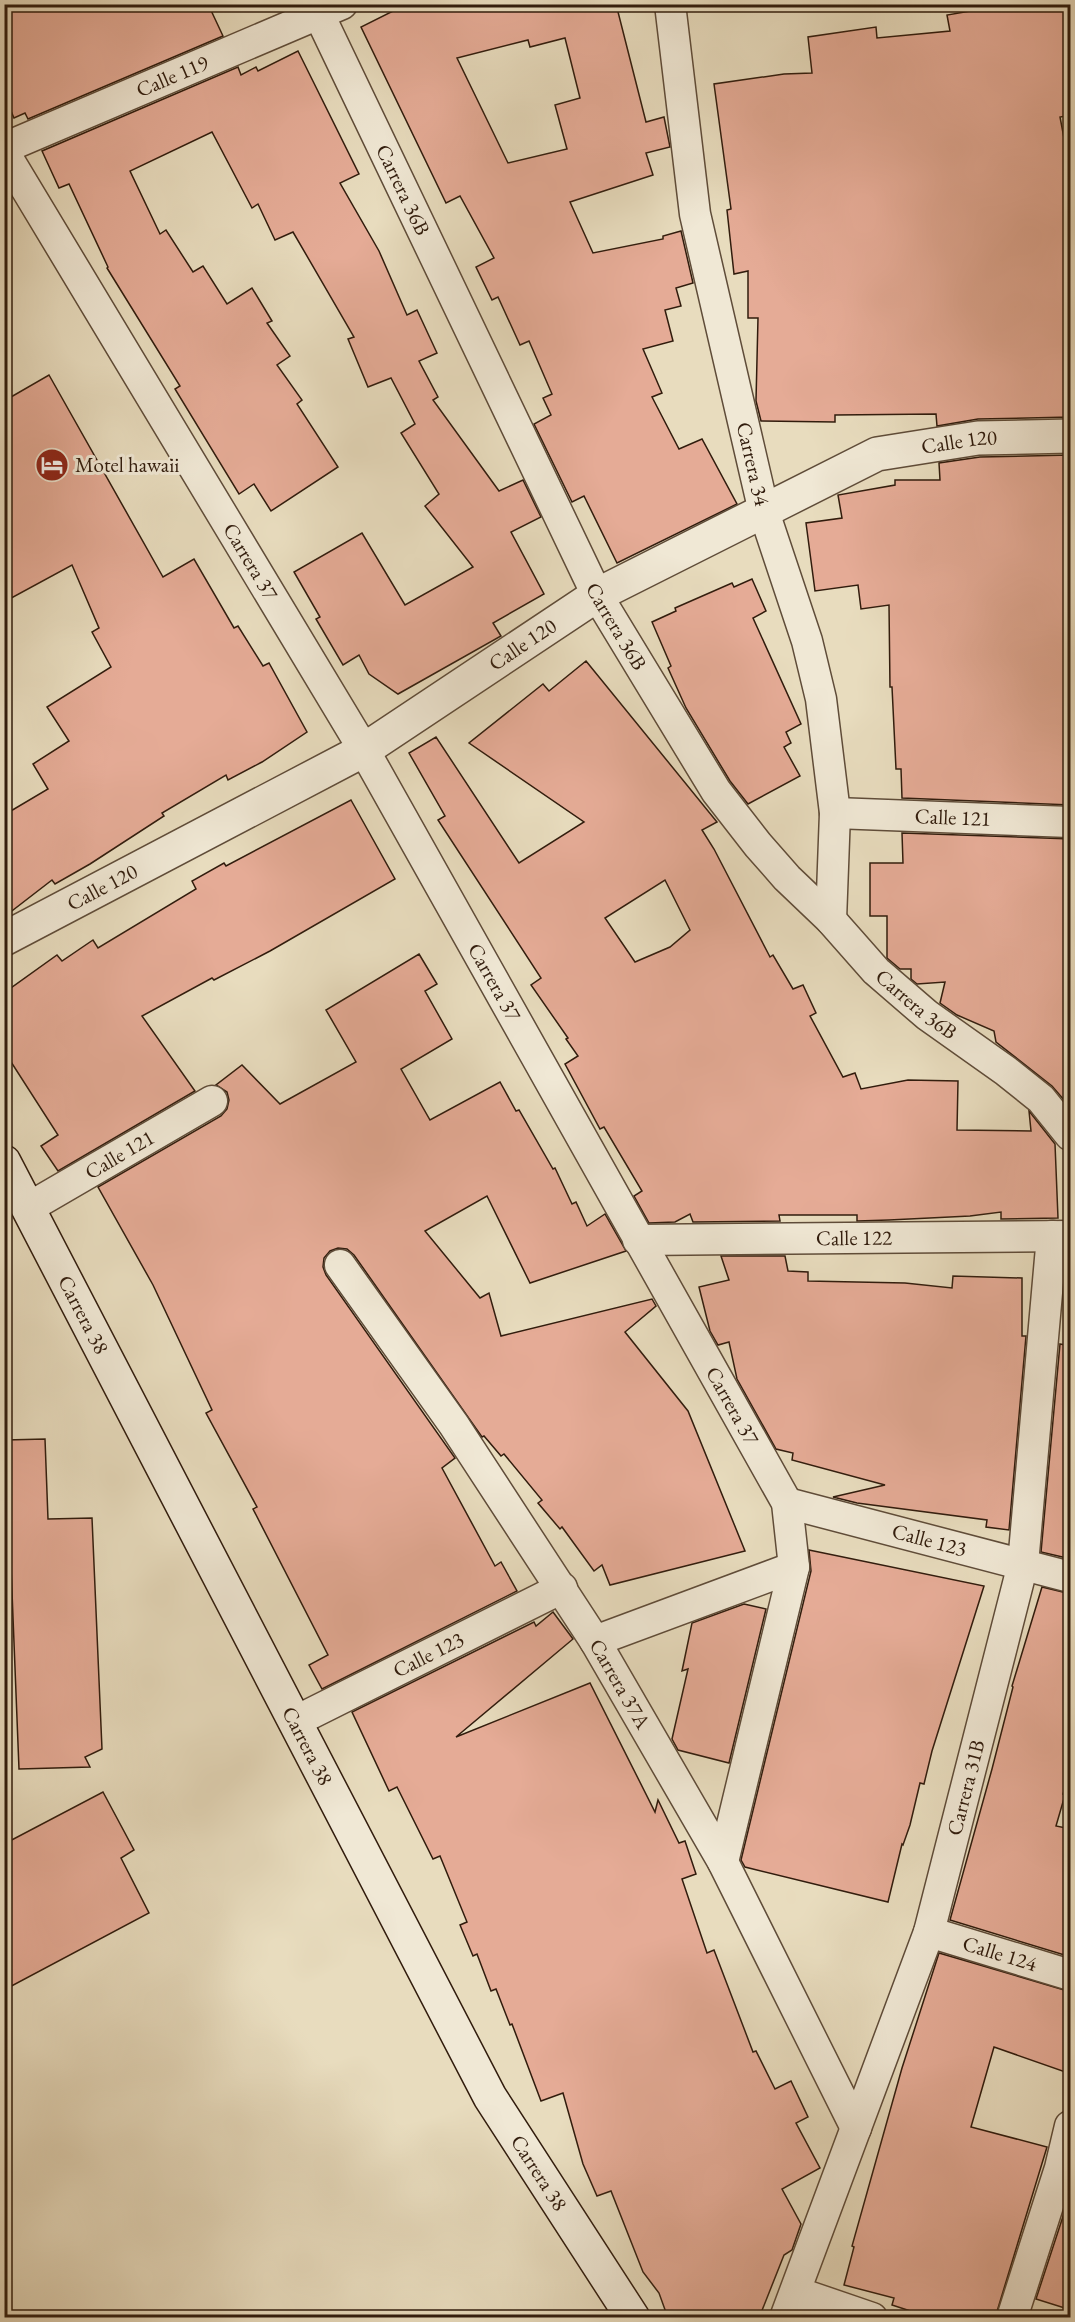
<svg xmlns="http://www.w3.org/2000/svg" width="1075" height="2322" viewBox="0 0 1075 2322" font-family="'EB Garamond',serif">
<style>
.building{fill:#e5ab96;stroke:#311c0d;stroke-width:1.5;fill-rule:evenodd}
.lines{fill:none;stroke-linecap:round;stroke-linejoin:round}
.minor-casing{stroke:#5f4c39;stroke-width:33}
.tertiary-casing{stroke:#5f4c39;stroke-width:36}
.secondary-casing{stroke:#311c0d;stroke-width:36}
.minor{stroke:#f0e8d5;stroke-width:30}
.tertiary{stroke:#f0e8d5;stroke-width:33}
.secondary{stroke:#f0e8d5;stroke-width:33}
.labels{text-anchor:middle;stroke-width:6;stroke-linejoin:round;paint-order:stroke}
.street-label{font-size:21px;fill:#311c0d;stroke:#f0e8d5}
.poi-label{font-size:21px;fill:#311c0d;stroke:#f0e8d5;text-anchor:start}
</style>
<rect width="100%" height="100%" fill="#e8dcbe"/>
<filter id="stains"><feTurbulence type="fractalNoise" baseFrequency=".00333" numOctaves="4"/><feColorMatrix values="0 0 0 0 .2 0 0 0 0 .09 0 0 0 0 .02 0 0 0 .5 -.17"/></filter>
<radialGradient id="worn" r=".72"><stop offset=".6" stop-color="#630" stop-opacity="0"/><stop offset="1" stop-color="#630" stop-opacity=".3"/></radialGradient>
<!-- building -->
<g class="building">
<polygon points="4,4 208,4 223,36 28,119 25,113 14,118 4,95"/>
<path d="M407 4H616L646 122 664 117 670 147 646 153 653 175 570 202 593 253 663 239V236L681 231 693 283 676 288 681 306 665 310 673 341 643 349 662 393 652 397 679 449 702 439 737 504 617 563 584 496 572 502 534 424 551 415 543 398 552 394 529 341 520 345 498 297 492 300 476 267 494 258 460 196 446 203 361 27ZM565 38 580 98 555 105 567 149 508 163 457 58 528 40 530 47Z"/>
<polygon points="1011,4 1071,4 1071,115 1060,117 1071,175 1071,417 978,419 937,426 936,414 835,415 835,422 761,421 756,401 758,318 748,318 748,271 734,274 727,210 731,209 714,84 784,74 812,73 808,37 876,27 877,38 950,31 947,15"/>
<polygon points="298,51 359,174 340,183 379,251 407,315 417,310 437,353 419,361 438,397 433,400 499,491 523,480 541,517 511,532 544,594 493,623 501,636 398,694 369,674 359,655 343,665 316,619 320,617 294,572 362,533 405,605 473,567 425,506 439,494 401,433 415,424 391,378 368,387 348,339 354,337 293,232 275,240 258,204 252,208 212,132 130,171 160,234 166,230 193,272 203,266 227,304 252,288 272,321 267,323 290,356 277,365 302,400 297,404 338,467 271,511 254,484 239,494 175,389 180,386 107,268 108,267 69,184 59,188 42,151 238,67 241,75 256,67 258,71"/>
<polygon points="49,375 163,577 194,559 234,628 238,626 263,666 269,663 307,732 262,762 228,780 226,775 162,813 164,816 90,864 55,884 52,880 4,917 4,815 48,789 33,764 69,741 47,707 111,667 92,632 99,628 72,565 4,602 4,401"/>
<polygon points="1071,455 1071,805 902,798 901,769 896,769 892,687 890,687 889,605 861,609 858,585 815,591 806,523 842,518 838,495 895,485 895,480 940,480 939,463 980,457"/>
<polygon points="752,579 766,611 753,618 801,724 786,732 791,743 784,747 800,776 748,804 730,781 686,708 668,668 671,666 652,622 676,611 675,608 732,583 734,587"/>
<path d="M586 661 717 822 702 830 714 849 770 957 773 955 793 989 803 985 816 1013 810 1016 843 1077 855 1073 861 1089 908 1080 958 1081 957 1130 1031 1131 1029 1111 1055 1144 1058 1218 1001 1219V1212L970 1216 889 1220 857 1221V1215H779L780 1221 693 1222 690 1214 675 1222 649 1223 634 1196 642 1191 604 1127 600 1129 565 1064 578 1056 566 1039 568 1038 531 985 541 978 438 820 445 816 409 753 436 737 519 863 584 822 469 743 543 684 549 691ZM665 880 690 930 670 947 635 962 605 918Z"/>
<polygon points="351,800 395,879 270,951 214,980 212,978 142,1016 195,1091 58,1171 41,1146 58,1135 4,1051 4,993 57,955 62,961 93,940 98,948 196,889 192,881 224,863 226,866"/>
<polygon points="902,833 1071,839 1071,1108 1052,1086 996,1042 994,1031 957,1015 940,1003 945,982 917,984 911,979 911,969 900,969 887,958 887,916 870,916 870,863 903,863"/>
<polygon points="419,954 437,984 425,991 452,1039 401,1069 430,1120 500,1082 516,1111 519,1110 553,1169 555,1168 572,1204 576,1202 587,1226 605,1214 626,1251 530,1283 487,1196 425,1231 480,1298 489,1293 501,1336 652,1299 656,1306 625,1332 688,1411 745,1551 610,1585 602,1565 594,1571 562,1527 560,1529 538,1503 542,1500 504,1454 501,1456 484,1436 482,1437 354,1255 347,1249 338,1248 330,1251 324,1258 323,1267 326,1275 455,1458 442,1468 495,1566 501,1562 517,1591 322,1689 309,1665 328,1655 253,1509 257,1507 206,1413 212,1410 153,1285 98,1187 221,1116 227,1109 229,1100 227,1092 216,1085 242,1065 280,1104 356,1062 326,1010"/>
<polygon points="721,1256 785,1256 788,1271 808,1272 808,1281 905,1283 952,1288 953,1276 1022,1278 1022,1336 1026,1336 1009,1530 986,1527 987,1520 857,1503 833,1497 885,1485 792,1460 793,1453 776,1449 737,1379 729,1342 718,1345 710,1331 699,1287 729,1280"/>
<polygon points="1060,1344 1071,1346 1071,1559 1041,1552"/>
<polygon points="45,1439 48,1519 92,1518 102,1749 85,1757 90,1767 19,1769 6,1440"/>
<polygon points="809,1550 984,1586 932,1751 924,1784 920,1783 910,1825 903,1845 902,1844 888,1902 745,1867 741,1860 811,1571"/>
<polygon points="1042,1587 1071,1594 1071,1768 1063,1794 1065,1795 1056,1826 1071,1829 1071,1957 950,1920 992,1769 1013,1687 1012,1686"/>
<polygon points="744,1604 766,1609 729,1763 678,1750 672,1739 688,1669 682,1671 692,1623"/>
<polygon points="553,1612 573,1639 456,1737 590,1683 655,1812 658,1800 679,1843 685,1841 696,1874 682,1879 707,1953 714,1950 753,2052 756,2051 775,2089 791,2081 808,2117 796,2123 820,2168 782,2189 801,2224 792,2250 784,2255 759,2318 668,2318 659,2293 643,2272 611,2191 597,2196 583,2164 563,2093 541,2101 512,2024 510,2025 496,1989 491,1991 477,1954 473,1956 460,1925 467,1922 440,1856 433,1859 397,1787 389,1791 352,1712 534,1622 536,1626"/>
<polygon points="103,1792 134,1850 121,1858 149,1913 4,1990 4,1844"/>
<polygon points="939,1953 1071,1992 1071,2074 994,2047 971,2127 1047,2147 995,2318 932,2318 892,2305 894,2298 844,2285 854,2247 852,2246 902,2068"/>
<polygon points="1071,2192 1071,2310 1036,2299"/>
</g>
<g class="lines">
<defs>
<g id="minor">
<path id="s1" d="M314 4 597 595 716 791 758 845 787 878 831 920 876 971 927 1015 1006 1071 1041 1099 1070 1135"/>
<path id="s2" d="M670 4 695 214 764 512 807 641 821 699 835 813 831 920"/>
<path id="s3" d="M4 148 342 4"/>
<path id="s4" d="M4 152 364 750 787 1503 794 1567 723 1862"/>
<path id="s5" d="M835 813 1070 822"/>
<path id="s6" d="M28 1208 212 1101"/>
<path id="s7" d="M638 1240 1070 1236"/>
<path id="s8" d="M340 1265 454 1425 595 1641 723 1862 856 2128"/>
<path id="s9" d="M787 1503 1070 1577"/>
<polyline points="595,1641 794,1567"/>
<path id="s10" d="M296 1721 562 1588"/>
<path id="s11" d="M929 1932 1070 1975"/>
<polyline points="796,2292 872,2318"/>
<path id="s12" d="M785 2318 929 1932 1023 1564 1052 1236"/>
<polyline points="1012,2318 1060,2168 1070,2126"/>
</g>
<g id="tertiary">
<path id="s13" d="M4 939 364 750 597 595 877 454 978 438 1070 436"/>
</g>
<g id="secondary">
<path id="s14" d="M4 1162 490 2097 633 2318"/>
</g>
</defs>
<!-- minor casing -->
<use href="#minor" class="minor-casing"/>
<!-- tertiary casing -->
<use href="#tertiary" class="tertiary-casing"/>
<!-- secondary casing -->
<use href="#secondary" class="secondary-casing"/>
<!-- minor -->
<use href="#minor" class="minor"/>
<!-- tertiary -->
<use href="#tertiary" class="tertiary"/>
<!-- secondary -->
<use href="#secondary" class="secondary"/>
</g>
<!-- icons -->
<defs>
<symbol id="hotel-disc" viewBox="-11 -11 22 22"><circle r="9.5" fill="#8f2418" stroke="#f0e8d5"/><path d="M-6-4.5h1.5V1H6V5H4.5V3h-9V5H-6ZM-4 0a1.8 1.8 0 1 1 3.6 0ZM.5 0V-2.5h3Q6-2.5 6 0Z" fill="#fff"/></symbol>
</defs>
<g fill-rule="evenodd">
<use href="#hotel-disc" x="33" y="446" width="38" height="38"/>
</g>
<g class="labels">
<!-- street labels -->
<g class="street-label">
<text dy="7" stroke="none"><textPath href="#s3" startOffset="183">Calle 119</textPath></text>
<text dy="7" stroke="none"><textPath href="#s1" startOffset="206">Carrera 36B</textPath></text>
<text dy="7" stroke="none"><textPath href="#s13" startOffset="1083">Calle 120</textPath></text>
<text dy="7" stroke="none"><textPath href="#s2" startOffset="468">Carrera 34</textPath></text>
<text dy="7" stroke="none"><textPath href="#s4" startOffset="478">Carrera 37</textPath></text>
<text dy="7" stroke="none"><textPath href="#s1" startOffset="692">Carrera 36B</textPath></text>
<text dy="7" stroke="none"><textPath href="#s13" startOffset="597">Calle 120</textPath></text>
<text dy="7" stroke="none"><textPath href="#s5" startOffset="118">Calle 121</textPath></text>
<text dy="7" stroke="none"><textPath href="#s13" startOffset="111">Calle 120</textPath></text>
<text dy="7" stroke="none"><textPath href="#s4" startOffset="964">Carrera 37</textPath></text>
<text dy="7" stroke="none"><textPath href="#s1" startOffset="1178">Carrera 36B</textPath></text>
<text dy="7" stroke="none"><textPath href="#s6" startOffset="106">Calle 121</textPath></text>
<text dy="7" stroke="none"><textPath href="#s7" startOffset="216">Calle 122</textPath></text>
<text dy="7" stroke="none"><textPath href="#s14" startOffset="172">Carrera 38</textPath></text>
<text dy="7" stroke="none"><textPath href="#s4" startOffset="1450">Carrera 37</textPath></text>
<text dy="7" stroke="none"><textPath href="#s9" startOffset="147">Calle 123</textPath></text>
<text dy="7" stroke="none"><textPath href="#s10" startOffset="148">Calle 123</textPath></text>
<text dy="7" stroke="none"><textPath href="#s8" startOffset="504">Carrera 37A</textPath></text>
<text dy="7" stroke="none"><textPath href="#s14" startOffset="658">Carrera 38</textPath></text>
<text dy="7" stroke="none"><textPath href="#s12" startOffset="561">Carrera 31B</textPath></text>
<text dy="7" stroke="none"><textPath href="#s11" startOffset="74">Calle 124</textPath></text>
<text dy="7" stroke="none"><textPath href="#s14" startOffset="1144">Carrera 38</textPath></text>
</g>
<!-- poi labels -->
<g class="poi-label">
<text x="75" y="472">Motel hawaii</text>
</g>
</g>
<!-- margin -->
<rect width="1075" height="2322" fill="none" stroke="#e8dcbe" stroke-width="24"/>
<rect x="6" y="6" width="1063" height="2310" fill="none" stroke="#311c0d" stroke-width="3"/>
<rect x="12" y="12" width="1051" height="2298" fill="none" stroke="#311c0d" stroke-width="1.5"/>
<rect width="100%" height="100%" filter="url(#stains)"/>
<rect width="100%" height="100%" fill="url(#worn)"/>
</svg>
